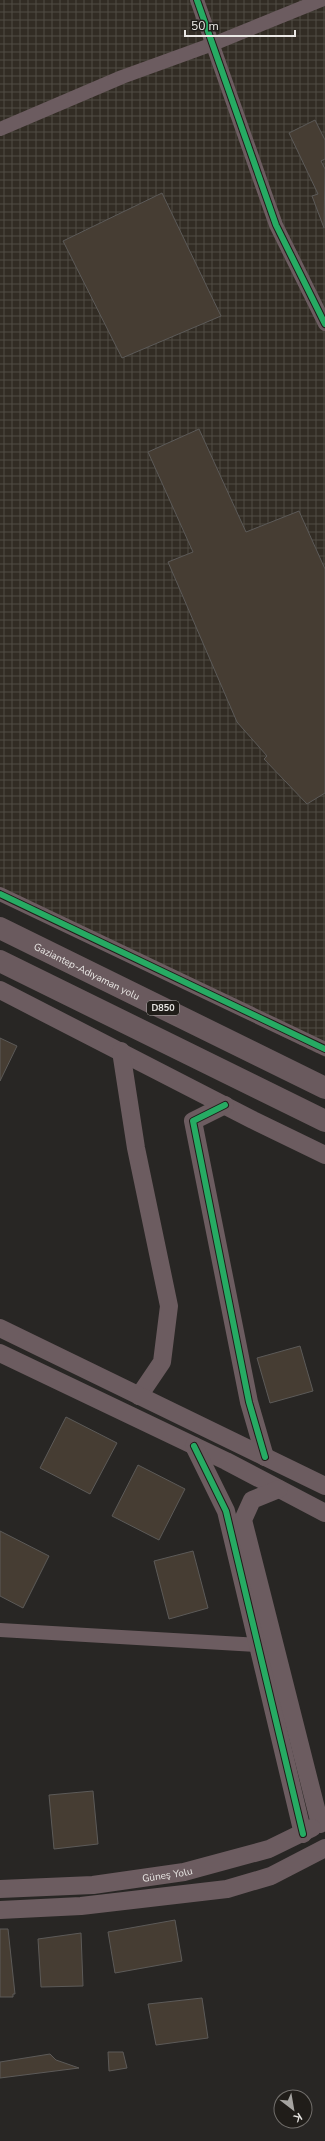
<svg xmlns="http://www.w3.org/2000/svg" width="325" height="2141" viewBox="0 0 325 2141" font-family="'Nunito Sans',sans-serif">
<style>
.industrial{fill:url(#industrial-grid)}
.building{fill:#463d33;stroke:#5c5a58}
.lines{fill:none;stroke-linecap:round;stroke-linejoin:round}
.minor{stroke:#6c5c60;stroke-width:14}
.tertiary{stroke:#6c5c60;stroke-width:18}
.trunk{stroke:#6a5a5e;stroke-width:22}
.cycleway-casing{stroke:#201d19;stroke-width:8}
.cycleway{stroke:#26ab63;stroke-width:6}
.labels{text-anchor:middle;stroke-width:3;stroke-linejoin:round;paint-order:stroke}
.shield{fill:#201d19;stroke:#adaba8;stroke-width:1}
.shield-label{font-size:9px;font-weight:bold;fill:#eae8e5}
.street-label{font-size:10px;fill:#eae8e5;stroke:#201d19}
</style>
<defs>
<pattern id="industrial-grid" width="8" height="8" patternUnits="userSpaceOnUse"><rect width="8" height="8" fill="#322c24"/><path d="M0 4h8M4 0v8" fill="none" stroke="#504b44"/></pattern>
</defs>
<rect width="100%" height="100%" fill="#282624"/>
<!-- industrial -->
<polygon class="industrial" points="0,0 325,0 325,1057 0,899"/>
<!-- building -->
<g class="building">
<polygon points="315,120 325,140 325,159 321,161 325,169 324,228 312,196 318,194 289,133"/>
<polygon points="162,193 221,316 122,358 63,241"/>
<polygon points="199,429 246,532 299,511 325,569 325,793 307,804 264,759 267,756 237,722 168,562 193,552 148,452"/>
<polygon points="0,1038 17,1046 0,1081"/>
<polygon points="300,1346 313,1391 270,1403 257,1358"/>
<polygon points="66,1417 117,1443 90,1494 40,1468"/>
<polygon points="138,1465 185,1489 159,1540 112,1516"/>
<polygon points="0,1531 49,1556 23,1608 0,1596"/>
<polygon points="193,1551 208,1608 169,1619 154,1561"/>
<polygon points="93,1791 98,1844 54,1849 49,1795"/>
<polygon points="175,1920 182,1961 115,1973 108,1932"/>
<polygon points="0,1929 8,1929 15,1994 13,1994 13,1997 0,1997"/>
<polygon points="81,1933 83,1986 41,1987 38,1939"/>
<polygon points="202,1998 208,2038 156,2045 148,2004"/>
<polygon points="108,2052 123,2052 127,2068 109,2071"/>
<polygon points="50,2054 56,2060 79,2068 0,2078 0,2062"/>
</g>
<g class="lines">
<!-- minor -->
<g class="minor">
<polyline points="197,0 276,225 325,324"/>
<polyline points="0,129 122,77 213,44 321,0"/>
<polyline points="0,894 325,1049"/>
<polyline points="0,1630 258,1645"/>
</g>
<!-- tertiary -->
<g class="tertiary">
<polyline points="0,990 253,1120 325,1155"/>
<polyline points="121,1051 136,1148 169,1306 162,1362 139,1396"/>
<polyline points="225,1105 193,1121 249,1402 265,1457"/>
<polyline points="0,1328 325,1486"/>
<polyline points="0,1353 226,1461 325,1513"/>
<polyline points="194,1446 226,1511 303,1834"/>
<polyline points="279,1489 252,1500 243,1520 320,1824"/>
<path id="s1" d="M0 1889 93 1885 184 1872 269 1849 312 1828"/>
<polyline points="0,1910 81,1906 227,1889 271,1876 325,1848"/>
</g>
<!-- trunk -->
<g class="trunk">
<path id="s2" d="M0 928 325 1088"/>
<polyline points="0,961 325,1121"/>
</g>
<defs>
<g id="cycleway">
<polyline points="197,0 276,225 325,324"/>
<polyline points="0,894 325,1049"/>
<polyline points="225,1105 193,1121 249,1402 265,1457"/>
<polyline points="194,1446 226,1511 303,1834"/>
</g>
</defs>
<!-- cycleway casing -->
<use href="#cycleway" class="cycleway-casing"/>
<!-- cycleway -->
<use href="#cycleway" class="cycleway"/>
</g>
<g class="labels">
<!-- shield labels -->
<rect class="shield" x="147" y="1001" width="32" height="14" rx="3"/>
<g class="shield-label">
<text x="163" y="1011">D850</text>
</g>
<!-- street labels -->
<g class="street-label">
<text dy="4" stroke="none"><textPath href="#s2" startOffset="97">Gaziantep-Adıyaman yolu</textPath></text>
<text dy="4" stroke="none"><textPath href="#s1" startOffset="168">Güneş Yolu</textPath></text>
</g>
</g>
<!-- north arrow -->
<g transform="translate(293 2109) rotate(149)"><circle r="19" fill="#201d19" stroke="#716e6b"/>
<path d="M0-3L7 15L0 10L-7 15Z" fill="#a6a4a1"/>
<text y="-6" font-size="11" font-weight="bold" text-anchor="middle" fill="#eae8e5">K</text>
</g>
<!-- scale -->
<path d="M185 30v6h110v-6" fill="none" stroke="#eae8e5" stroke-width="2"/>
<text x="191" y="30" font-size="12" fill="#eae8e5" stroke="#201d19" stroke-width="3" paint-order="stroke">50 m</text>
</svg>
